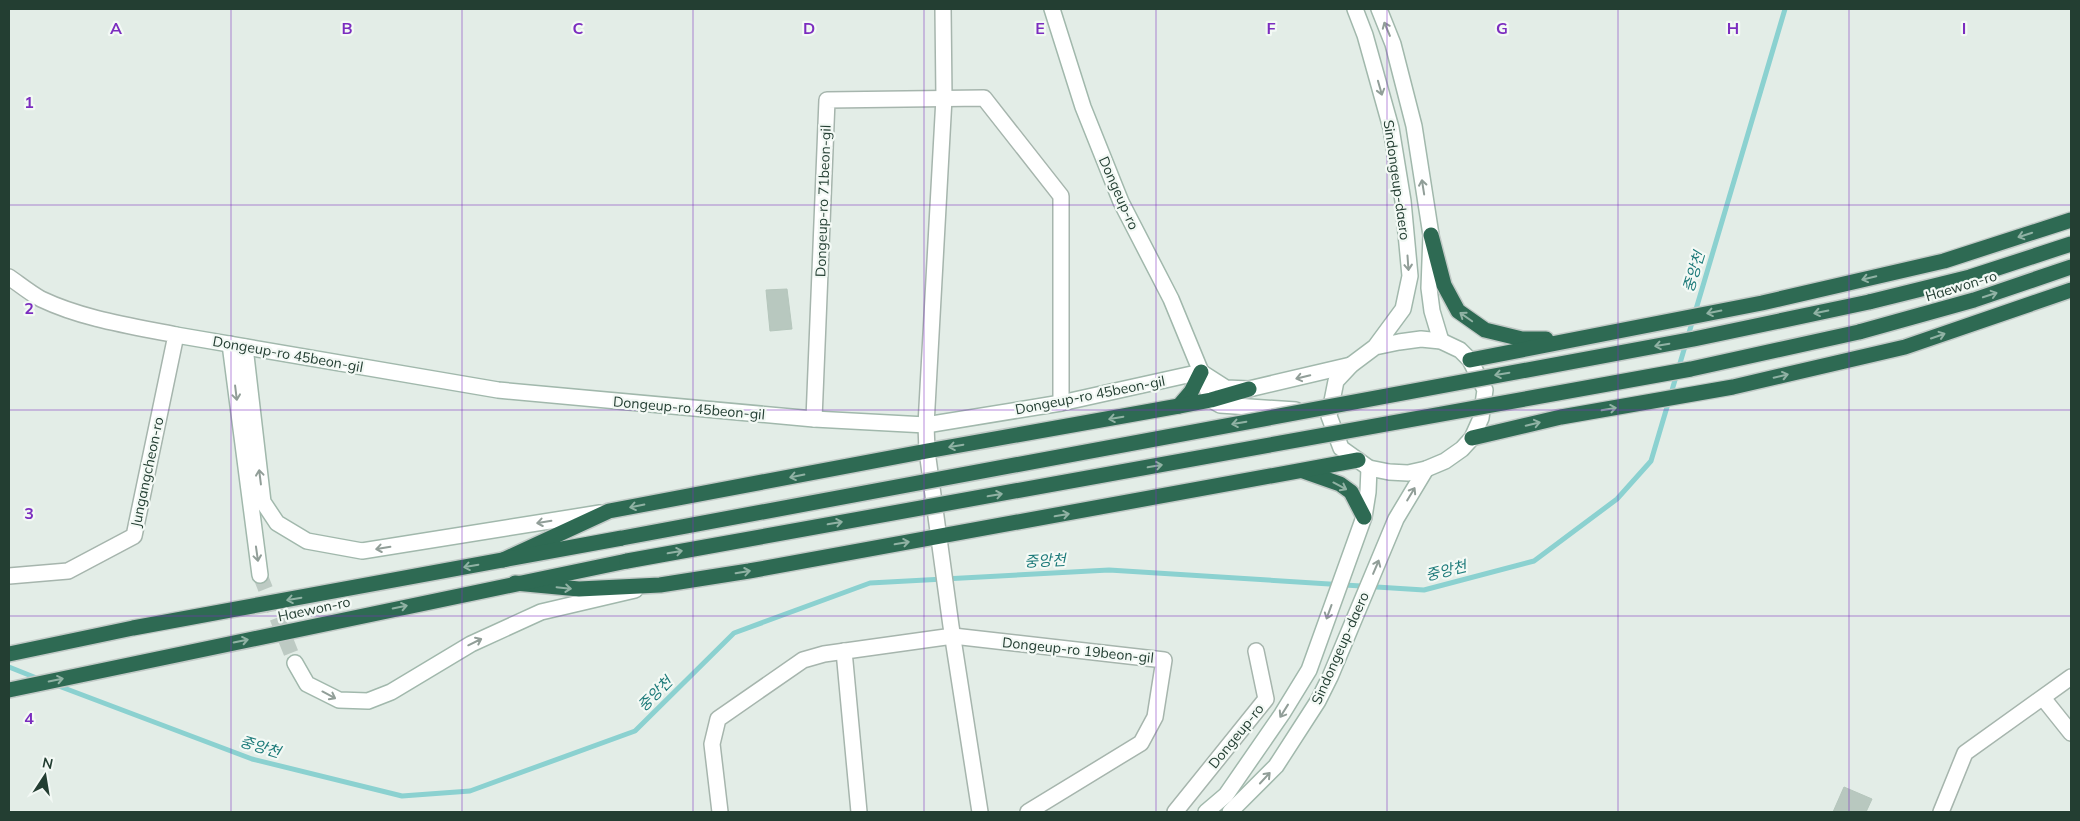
<svg xmlns="http://www.w3.org/2000/svg" width="2080" height="821" viewBox="0 0 2080 821" font-family="Mulish,'Noto Sans KR',sans-serif">
<style>
.lines{fill:none;stroke-linecap:round;stroke-linejoin:round}
.stream{stroke:#8bd1d0;stroke-width:5}
.building{fill:#b8c8bf;stroke:#b5c6bc}
.secondary-tunnel{stroke:#bdcac3;stroke-width:15;stroke-dasharray:15 8;stroke-linecap:butt}
.street-casing{stroke:#a6b5ad;stroke-width:18}
.secondary-casing{stroke:#a1b8ac;stroke-width:18}
.highway-casing{stroke:#c1c9c6;stroke-width:18}
.street{stroke:#fff;stroke-width:15}
.secondary{stroke:#fff;stroke-width:15}
.highway{stroke:#2e6a53;stroke-width:15}
.highway-bridge-casing{stroke:#c1c9c6;stroke-width:18;stroke-linecap:butt}
.highway-bridge{stroke:#2e6a53;stroke-width:15}
.oneway{stroke:#919e98}
.oneway2{stroke:#90b2a4}
.grid{fill:none;stroke:#7b2cbf;stroke-width:1;stroke-opacity:0.55}
.labels{text-anchor:middle;stroke-width:4.5;stroke-linejoin:round;paint-order:stroke}
.street-label{font-size:14px;fill:#233e32;stroke:#f3f9f5}
.water-label{font-size:15px;font-style:italic;fill:#1c7a79;stroke:#f3f9f5}
.grid-label{font-size:16px;text-anchor:middle;font-weight:bold;fill:#7b2cbf;stroke:#f3f9f5;stroke-width:4.5;stroke-linejoin:round;paint-order:stroke}
</style>
<rect width="100%" height="100%" fill="#e3ede7"/>
<g class="lines">
<!-- stream -->
<g class="stream">
<polyline points="9,667 39,679"/>
<polyline points="56,685 252,759 402,796 470,791 635,731 734,633 870,583 1109,570 1424,590 1534,561 1617,499 1651,461 1785,9"/>
</g>
</g>
<!-- building -->
<g class="building">
<polygon points="787,289 792,329 770,331 766,290"/>
<polygon points="1844,787 1872,799 1866,812 1833,812"/>
</g>
<g class="lines">
<!-- secondary-tunnel -->
<polyline class="secondary-tunnel" points="260,575 295,663"/>
<defs>
<g id="street">
<polyline points="943,9 944,98 926,425 927,451 951,626 980,812"/>
<path d="M9 277C19 284 30 293 41 299 83 319 131 326 176 335L134 536 68 571 9 576"/>
<polyline points="814,419 827,100 984,98 1061,196 1061,403"/>
<polyline points="844,651 859,812"/>
<polyline points="2043,698 2071,733"/>
<polyline points="720,812 712,744 718,719 803,660 824,654 953,636 1164,660 1155,717 1141,743 1028,812"/>
<polyline points="1175,812 1266,699 1256,651"/>
<polyline points="1941,812 1965,753 2071,677"/>
</g>
<g id="secondary">
<polyline points="1355,9 1365,35 1391,128 1403,201 1410,276 1403,309 1375,347 1351,365 1336,381 1329,416 1341,448 1369,468 1389,472 1408,473 1426,469 1445,461 1462,449 1472,438 1481,418 1485,390 1470,360 1460,350 1441,341 1421,339 1399,342 1375,347"/>
<polyline points="1379,9 1393,44 1414,126 1431,235 1429,288 1432,311 1441,341"/>
<polyline points="176,335 498,390 814,419 926,425 1061,403 1201,372 1171,299 1121,202 1083,107 1052,9"/>
<polyline points="230,344 260,575"/>
<polyline points="245,347 263,502 277,523 307,541 362,551 600,513"/>
<polyline points="1296,410 1220,405 1211,400 1201,372 1226,388 1249,389 1351,365"/>
<polyline points="295,663 307,684 339,700 368,701 391,692 471,644 541,612 635,590"/>
<polyline points="1206,812 1226,795 1282,714 1309,670 1364,517 1368,492 1369,468"/>
<polyline points="1230,812 1276,766 1318,701 1330,677 1396,519 1426,469"/>
</g>
<g id="highway">
<polyline points="1431,235 1444,285 1458,311 1485,330 1522,339 1546,339"/>
<polyline points="1869,302 1970,277 2071,244"/>
<polyline points="1859,332 1974,300 2071,267"/>
<polyline points="1470,360 1762,303 1944,261 2071,220"/>
<polyline points="1179,406 1191,392 1201,372"/>
<polyline points="1472,438 1561,417 1733,387 1905,347 2071,290"/>
<polyline points="1303,471 1340,484 1351,492 1364,517"/>
<polyline points="503,560 609,511 927,451 1179,406 1211,400 1249,389"/>
<polyline points="515,583 579,589 660,585 749,571 1358,460"/>
<polyline points="9,654 133,628 622,538"/>
<polyline points="9,690 627,561"/>
</g>
</defs>
<!-- street casing -->
<use href="#street" class="street-casing"/>
<!-- secondary casing -->
<use href="#secondary" class="secondary-casing"/>
<!-- highway casing -->
<use href="#highway" class="highway-casing"/>
<!-- street -->
<use href="#street" class="street"/>
<!-- secondary -->
<use href="#secondary" class="secondary"/>
<!-- highway -->
<use href="#highway" class="highway"/>
<defs>
<g id="highway-bridge">
<polyline points="622,538 1694,339 1869,302"/>
<polyline points="627,561 1691,369 1859,332"/>
</g>
</defs>
<!-- highway-bridge casing -->
<use href="#highway-bridge" class="highway-bridge-casing"/>
<!-- highway-bridge -->
<use href="#highway-bridge" class="highway-bridge"/>
</g>
<!-- one-way arrows -->
<defs><path id="oneway-shaft" d="M-6 0H5M1.5-3L5.5 0L1.5 3" fill="none" stroke-width="1.6" stroke-linecap="round" stroke-linejoin="round" transform="scale(1.25)"/></defs>
<g class="oneway">
<use href="#oneway-shaft" transform="translate(1387 29) rotate(-113)"/>
<use href="#oneway-shaft" transform="translate(1380 88) rotate(74)"/>
<use href="#oneway-shaft" transform="translate(1423 187) rotate(-99)"/>
<use href="#oneway-shaft" transform="translate(1408 263) rotate(86)"/>
<use href="#oneway-shaft" transform="translate(1303 377) rotate(166)"/>
<use href="#oneway-shaft" transform="translate(236 393) rotate(83)"/>
<use href="#oneway-shaft" transform="translate(260 477) rotate(-97)"/>
<use href="#oneway-shaft" transform="translate(1411 494) rotate(-59)"/>
<use href="#oneway-shaft" transform="translate(544 522) rotate(171)"/>
<use href="#oneway-shaft" transform="translate(383 548) rotate(171)"/>
<use href="#oneway-shaft" transform="translate(257 554) rotate(82)"/>
<use href="#oneway-shaft" transform="translate(1376 567) rotate(-67)"/>
<use href="#oneway-shaft" transform="translate(1329 612) rotate(110)"/>
<use href="#oneway-shaft" transform="translate(475 642) rotate(-26)"/>
<use href="#oneway-shaft" transform="translate(329 695) rotate(28)"/>
<use href="#oneway-shaft" transform="translate(1284 711) rotate(122)"/>
<use href="#oneway-shaft" transform="translate(1265 778) rotate(-47)"/>
</g>
<g class="oneway2">
<use href="#oneway-shaft" transform="translate(2025 235) rotate(162)"/>
<use href="#oneway-shaft" transform="translate(1869 278) rotate(167)"/>
<use href="#oneway-shaft" transform="translate(1990 295) rotate(-18)"/>
<use href="#oneway-shaft" transform="translate(1714 312) rotate(169)"/>
<use href="#oneway-shaft" transform="translate(1821 312) rotate(168)"/>
<use href="#oneway-shaft" transform="translate(1466 317) rotate(-145)"/>
<use href="#oneway-shaft" transform="translate(1938 336) rotate(-19)"/>
<use href="#oneway-shaft" transform="translate(1662 345) rotate(170)"/>
<use href="#oneway-shaft" transform="translate(1502 374) rotate(170)"/>
<use href="#oneway-shaft" transform="translate(1781 376) rotate(-13)"/>
<use href="#oneway-shaft" transform="translate(1609 409) rotate(-10)"/>
<use href="#oneway-shaft" transform="translate(1116 418) rotate(170)"/>
<use href="#oneway-shaft" transform="translate(1239 423) rotate(170)"/>
<use href="#oneway-shaft" transform="translate(1533 424) rotate(-14)"/>
<use href="#oneway-shaft" transform="translate(956 446) rotate(170)"/>
<use href="#oneway-shaft" transform="translate(1155 466) rotate(-10)"/>
<use href="#oneway-shaft" transform="translate(797 476) rotate(169)"/>
<use href="#oneway-shaft" transform="translate(1340 486) rotate(28)"/>
<use href="#oneway-shaft" transform="translate(995 495) rotate(-10)"/>
<use href="#oneway-shaft" transform="translate(637 506) rotate(169)"/>
<use href="#oneway-shaft" transform="translate(1062 515) rotate(-10)"/>
<use href="#oneway-shaft" transform="translate(835 523) rotate(-10)"/>
<use href="#oneway-shaft" transform="translate(902 543) rotate(-10)"/>
<use href="#oneway-shaft" transform="translate(675 552) rotate(-10)"/>
<use href="#oneway-shaft" transform="translate(471 566) rotate(170)"/>
<use href="#oneway-shaft" transform="translate(743 572) rotate(-9)"/>
<use href="#oneway-shaft" transform="translate(564 588) rotate(6)"/>
<use href="#oneway-shaft" transform="translate(294 599) rotate(170)"/>
<use href="#oneway-shaft" transform="translate(400 607) rotate(-12)"/>
<use href="#oneway-shaft" transform="translate(241 641) rotate(-12)"/>
<use href="#oneway-shaft" transform="translate(56 680) rotate(-12)"/>
</g>
<!-- grid -->
<path class="grid" d="M231 9V812M462 9V812M693 9V812M924 9V812M1156 9V812M1387 9V812M1618 9V812M1849 9V812M9 205H2071M9 410H2071M9 616H2071"/>
<g class="labels">
<!-- street labels -->
<g class="street-label">
<text transform="translate(1397 180) rotate(82)" y="5">Sindongeup-daero</text>
<text transform="translate(1119 193) rotate(66)" y="5">Dongeup-ro</text>
<text transform="translate(823 201) rotate(-88)" y="5">Dongeup-ro 71beon-gil</text>
<text transform="translate(1961 286) rotate(-17)" y="5">Haewon-ro</text>
<text transform="translate(288 354) rotate(10)" y="5">Dongeup-ro 45beon-gil</text>
<text transform="translate(1090 395) rotate(-11)" y="5">Dongeup-ro 45beon-gil</text>
<text transform="translate(689 408) rotate(5)" y="5">Dongeup-ro 45beon-gil</text>
<text transform="translate(147 472) rotate(-78)" y="5">Jungangcheon-ro</text>
<text transform="translate(314 609) rotate(-12)" y="5">Haewon-ro</text>
<text transform="translate(1340 648) rotate(-66)" y="5">Sindongeup-daero</text>
<text transform="translate(1078 650) rotate(6)" y="5">Dongeup-ro 19beon-gil</text>
<text transform="translate(1236 736) rotate(-51)" y="5">Dongeup-ro</text>
</g>
<!-- water labels -->
<g class="water-label">
<text transform="translate(1694 272) rotate(-73)" y="5">중앙천</text>
<text transform="translate(1045 561) rotate(-3)" y="5">중앙천</text>
<text transform="translate(1446 571) rotate(-14)" y="5">중앙천</text>
<text transform="translate(655 694) rotate(-45)" y="5">중앙천</text>
<text transform="translate(260 747) rotate(17)" y="5">중앙천</text>
</g>
</g>
<g class="grid-label">
<text x="116" y="34">A</text>
<text x="347" y="34">B</text>
<text x="578" y="34">C</text>
<text x="809" y="34">D</text>
<text x="1040" y="34">E</text>
<text x="1271" y="34">F</text>
<text x="1502" y="34">G</text>
<text x="1733" y="34">H</text>
<text x="1964" y="34">I</text>
<text x="29" y="108">1</text>
<text x="29" y="314">2</text>
<text x="29" y="519">3</text>
<text x="29" y="724">4</text>
</g>
<!-- border -->
<rect width="2080" height="821" fill="none" stroke="#233e32" stroke-width="20"/>
<!-- north arrow -->
<g transform="translate(45 776) rotate(12)" stroke="#f3f9f5" stroke-width="4" paint-order="stroke">
<path d="M0-4L9 19L0 12L-9 19Z" fill="#233e32"/>
<text y="-8" font-size="14" font-weight="bold" text-anchor="middle" fill="#233e32">N</text>
</g>
</svg>
